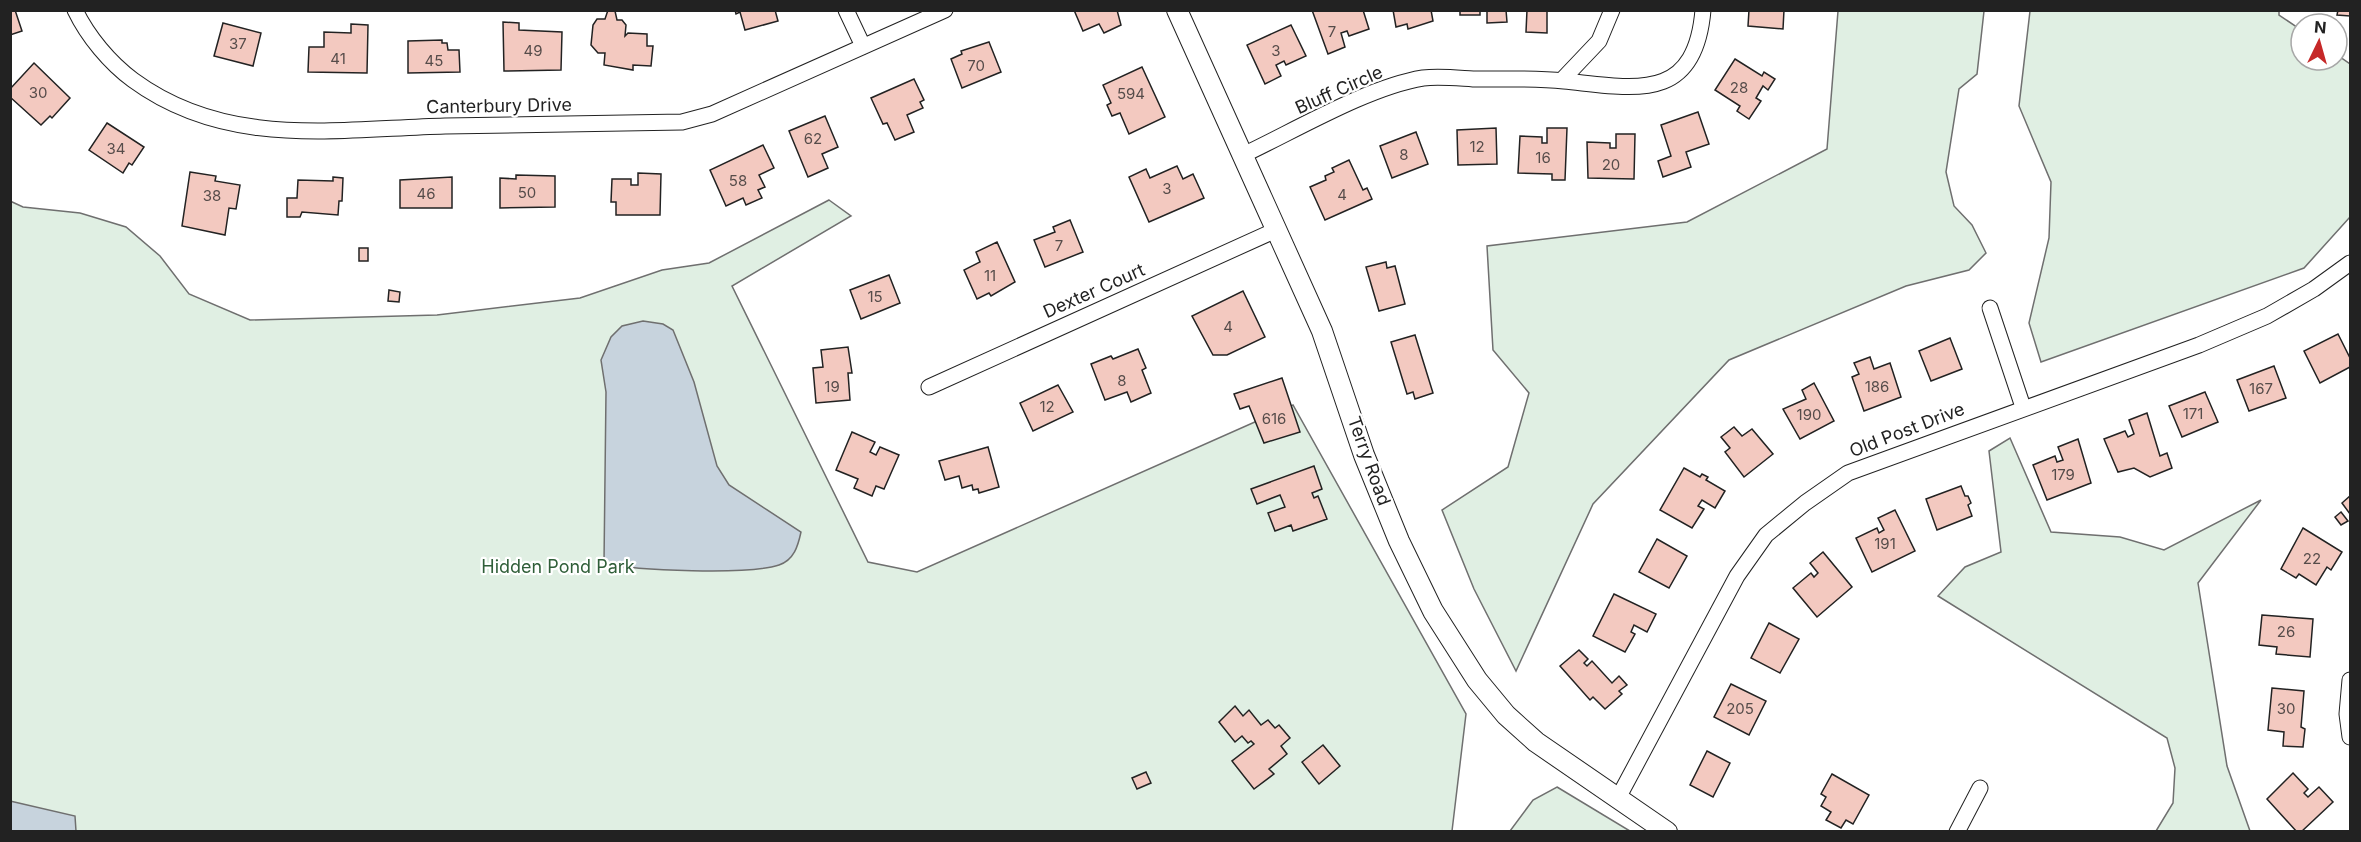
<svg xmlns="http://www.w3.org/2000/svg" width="2361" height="842" viewBox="0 0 2361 842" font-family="Inter,sans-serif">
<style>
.green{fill:#e0efe3;stroke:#6f6f6f;stroke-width:1.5}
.water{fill:#c7d3dd;stroke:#6f6f6f;stroke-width:1.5}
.building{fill:#f3c9c0;stroke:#222;stroke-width:1.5}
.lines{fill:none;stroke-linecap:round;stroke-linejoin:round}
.minor-casing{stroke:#222;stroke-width:17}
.tertiary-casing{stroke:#222;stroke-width:22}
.minor{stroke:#fff;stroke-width:15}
.tertiary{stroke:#fff;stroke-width:20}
.labels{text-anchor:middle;stroke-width:4.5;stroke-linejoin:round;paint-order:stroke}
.number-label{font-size:15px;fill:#564c4a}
.street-label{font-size:18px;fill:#222;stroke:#fff}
.park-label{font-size:18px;fill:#2f5e38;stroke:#fff}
</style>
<rect width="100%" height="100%" fill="#fff"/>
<!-- green -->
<g class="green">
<polygon points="1838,11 1984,11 1977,74 1959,89 1946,172 1954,206 1972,225 1986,253 1969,270 1906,286 1729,360 1593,504 1516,671 1474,589 1442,510 1508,467 1529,393 1493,350 1487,246 1687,222 1827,149"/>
<polygon points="2030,11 2279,11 2279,15 2301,30 2301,60 2337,60 2337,55 2350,64 2350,217 2304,268 2041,362 2029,323 2049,238 2051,182 2019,106"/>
<polygon points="829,200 851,216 732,286 868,562 917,572 1293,405 1466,714 1452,831 11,831 10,201 23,207 80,213 126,227 160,256 189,294 250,320 437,315 580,298 662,270 709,263"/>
<polygon points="2010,438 2051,532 2120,537 2164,550 2261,500 2198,583 2227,766 2250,831 2156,831 2173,803 2175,768 2167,738 1938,596 1965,567 2001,552 1989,451"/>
<polygon points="1557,787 1630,831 1510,831 1533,800"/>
</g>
<!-- water -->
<g class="water">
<path d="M643 321 663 324 673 330 694 382 717 466 729 485 801 532C798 546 794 560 779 565 749 575 636 571 604 563L606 392 601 360 611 337 622 326Z"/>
<polygon points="10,801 75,816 76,831 11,831"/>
</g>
<!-- building -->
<g class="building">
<polygon points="10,10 15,10 22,31 10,35"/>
<polygon points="608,10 615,11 617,20 622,20 626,25 625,36 628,33 647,34 647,46 653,46 651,66 633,65 633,70 604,65 605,53 598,53 591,45 593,25 597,19 605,19"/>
<polygon points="735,10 775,10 778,21 745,30 740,12 736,14"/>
<polygon points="1074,10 1117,10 1121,25 1104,33 1099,24 1083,31"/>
<polygon points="1312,10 1363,10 1369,29 1349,36 1347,31 1341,33 1345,47 1328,54"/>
<polygon points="1393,10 1431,10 1433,21 1408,29 1407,24 1396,27"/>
<rect x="1460" y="10" width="20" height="5"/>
<polygon points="1487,10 1506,10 1507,22 1487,23"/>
<polygon points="1527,10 1547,10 1547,33 1526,32"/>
<polygon points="1749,10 1784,10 1783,29 1748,26"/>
<polygon points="2338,10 2350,10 2350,16 2337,15"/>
<polygon points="503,22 519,23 519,30 562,32 561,70 504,71"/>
<polygon points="223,23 261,33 253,66 214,56"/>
<polygon points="351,24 368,25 367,73 308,72 309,47 324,47 324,32 351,33"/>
<polygon points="1291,25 1306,56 1286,65 1284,61 1276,65 1281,76 1265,84 1247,45"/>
<polygon points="442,40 442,43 447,43 448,50 459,50 460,72 408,73 408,41"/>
<polygon points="989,42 1001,72 962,88 951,59 962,54 961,51"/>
<polygon points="1735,59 1762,76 1764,72 1775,79 1768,90 1763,86 1756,98 1761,101 1749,119 1737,111 1740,106 1715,90"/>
<polygon points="34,63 70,98 52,118 50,116 41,125 10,97 10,89"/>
<polygon points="1142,67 1165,117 1129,134 1120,113 1112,116 1107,105 1111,103 1103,85"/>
<polygon points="914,79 924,100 920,102 923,108 907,115 914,132 895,140 887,123 883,124 871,98"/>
<polygon points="1698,112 1709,144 1686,152 1691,167 1663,177 1658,161 1671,156 1661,125"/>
<polygon points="825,116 838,147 822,154 828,168 808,177 789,131"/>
<polygon points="107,123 144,147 132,165 129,163 123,173 89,150"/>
<polygon points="1496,128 1497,164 1458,165 1457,130"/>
<polygon points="1547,128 1567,128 1565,180 1552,180 1552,174 1518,173 1520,136 1542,137 1542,143 1547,143"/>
<polygon points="1416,132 1428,164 1392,178 1380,146"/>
<polygon points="1616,134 1635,134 1634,179 1588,178 1587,142 1610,143 1610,148 1616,148"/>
<polygon points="763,145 774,168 759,175 765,187 758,190 762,198 746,205 743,198 726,206 710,170"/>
<polygon points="1349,160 1363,190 1367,188 1372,199 1325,220 1310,187 1326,180 1325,176 1334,172 1332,168"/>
<polygon points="1177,166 1183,179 1193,174 1204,198 1149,222 1129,177 1146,169 1150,178"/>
<polygon points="190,172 216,176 215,181 240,185 236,209 229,208 225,235 182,226"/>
<polygon points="638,173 661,174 660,215 616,215 616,202 611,202 612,179 631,179 631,185 638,185"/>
<polygon points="516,175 555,176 555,207 500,208 500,178 516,179"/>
<polygon points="333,177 343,178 342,201 339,201 338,215 302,212 300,217 287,217 287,198 297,198 298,180 333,181"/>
<polygon points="452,177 452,208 400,208 400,180"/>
<polygon points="1070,220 1083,252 1045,267 1034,240 1055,232 1053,227"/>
<polygon points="997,242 1015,282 991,296 989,293 977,299 964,270 980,262 976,252"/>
<rect x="359" y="248" width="9" height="13"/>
<polygon points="1386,262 1387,268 1395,266 1405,304 1379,311 1366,267"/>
<polygon points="889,275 900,303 861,319 850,290"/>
<polygon points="389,290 400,292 399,302 388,301"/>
<polygon points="1243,291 1265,337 1227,355 1213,355 1192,316"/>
<polygon points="2338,334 2350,358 2350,367 2320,383 2304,351"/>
<polygon points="1415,335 1433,393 1415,399 1413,392 1407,394 1391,342"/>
<polygon points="1950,338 1962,369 1931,381 1919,351"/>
<polygon points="848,347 852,373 848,373 850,400 816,403 813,368 823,367 821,350"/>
<polygon points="1138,349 1146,368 1142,370 1151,393 1131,402 1127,392 1105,400 1091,364 1111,356 1113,359"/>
<polygon points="1870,357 1874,369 1890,363 1901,397 1864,411 1852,377 1859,374 1854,363"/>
<polygon points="2274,366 2286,398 2249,411 2237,380"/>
<polygon points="1282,378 1300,432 1264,443 1249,406 1240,409 1234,394"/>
<polygon points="1814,383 1834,421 1800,439 1783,409 1806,399 1802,390"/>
<polygon points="1058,385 1073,412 1033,431 1020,403"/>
<polygon points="2205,392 2218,422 2182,437 2169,406"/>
<polygon points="2147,413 2160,456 2167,453 2172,468 2150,477 2134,468 2118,472 2104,439 2125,431 2128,437 2134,434 2129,420"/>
<polygon points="1734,427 1742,436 1752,429 1773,454 1744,477 1725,452 1730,448 1721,437"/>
<polygon points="852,432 875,442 870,452 876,455 880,447 899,455 884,489 876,486 872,496 854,488 858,479 836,470"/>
<polygon points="2078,439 2091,483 2047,500 2033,465 2055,456 2057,462 2063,460 2058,447"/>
<polygon points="988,447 999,487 979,493 978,489 973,490 972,485 962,488 959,476 945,480 939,461"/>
<polygon points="1314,466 1322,489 1312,493 1314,498 1318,496 1327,519 1293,531 1291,525 1275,531 1268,513 1285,507 1280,495 1257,504 1251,489"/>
<polygon points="1684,468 1700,477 1702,474 1708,477 1706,480 1725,491 1715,508 1702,500 1698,506 1704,509 1692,528 1660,510"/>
<polygon points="1961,486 1965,496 1968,496 1971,503 1968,505 1972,516 1937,530 1926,499"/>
<polygon points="2350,496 2350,514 2342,503"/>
<polygon points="1895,510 1915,551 1872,572 1856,538 1877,528 1879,533 1884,530 1878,518"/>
<polygon points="2341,512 2348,521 2341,525 2335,517"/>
<polygon points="2303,528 2342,552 2331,570 2327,567 2316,585 2299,574 2296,578 2281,569"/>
<polygon points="1657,539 1687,556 1669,588 1639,572"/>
<polygon points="1823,552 1852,587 1817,617 1793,588 1811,573 1814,577 1818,573 1810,563"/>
<polygon points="1614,594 1656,614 1647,632 1634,625 1631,632 1635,634 1625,652 1593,636"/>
<polygon points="2262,615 2313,619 2310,657 2276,654 2277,647 2259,645"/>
<polygon points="1769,623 1799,639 1780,673 1751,658"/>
<polygon points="1579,650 1588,659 1584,663 1587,666 1592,661 1612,683 1619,676 1627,685 1619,691 1622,694 1605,709 1593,697 1590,700 1560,666"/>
<polygon points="1731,684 1766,701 1749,735 1714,717"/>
<polygon points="2272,688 2304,691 2301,727 2305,729 2303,747 2283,746 2284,732 2268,730"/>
<polygon points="1235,706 1243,716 1249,710 1261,725 1268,720 1275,728 1279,725 1290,738 1281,746 1287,754 1269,769 1274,774 1254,789 1232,761 1254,744 1251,741 1248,743 1242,736 1235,742 1219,722"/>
<polygon points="1323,745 1340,766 1319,784 1302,762"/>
<polygon points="1707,751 1730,763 1713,797 1690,785"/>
<polygon points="1146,772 1151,783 1137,789 1132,778"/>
<polygon points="2293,773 2308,789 2304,793 2308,797 2319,787 2333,802 2301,832 2297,832 2267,799"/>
<polygon points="1832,774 1869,795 1853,824 1846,820 1841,828 1826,820 1831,812 1821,806 1826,797 1821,794"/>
</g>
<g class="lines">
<defs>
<g id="minor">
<path d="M75 10C88 37 110 63 133 80 227 149 336 129 445 126 524 124 603 123 682 122L712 114 945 10"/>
<polyline points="846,10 863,46"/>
<polyline points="1562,80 1599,41 1612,10"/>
<path d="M1243 155C1296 130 1368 87 1423 78 1439 76 1457 78 1473 79 1503 79 1534 78 1564 81 1634 88 1695 104 1703 10"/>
<polyline points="1990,308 2023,407"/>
<polyline points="929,387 1276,230"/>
<polyline points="2350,680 2347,714 2350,737"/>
<polyline points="1617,800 1737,576 1766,535 1805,503 1848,473 2199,345 2267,316 2314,289 2350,263"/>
<polyline points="1957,832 1980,788"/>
</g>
<polyline id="tertiary" points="1177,10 1322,331 1364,455 1399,541 1433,611 1477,680 1506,715 1536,742 1667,832"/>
</defs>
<!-- minor casing -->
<use href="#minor" class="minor-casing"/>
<!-- tertiary casing -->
<use href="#tertiary" class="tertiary-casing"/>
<!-- minor -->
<use href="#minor" class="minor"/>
<!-- tertiary -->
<use href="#tertiary" class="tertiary"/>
</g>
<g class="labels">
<!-- number labels -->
<g class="number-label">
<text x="1332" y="37">7</text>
<text x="238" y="49">37</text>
<text x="533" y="56">49</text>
<text x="1276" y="56">3</text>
<text x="338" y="64">41</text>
<text x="434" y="66">45</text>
<text x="976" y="71">70</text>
<text x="1739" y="93">28</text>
<text x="38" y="98">30</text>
<text x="1131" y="99">594</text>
<text x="813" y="144">62</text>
<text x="1477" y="152">12</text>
<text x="116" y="154">34</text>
<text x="1404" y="160">8</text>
<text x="1543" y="163">16</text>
<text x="1611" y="170">20</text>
<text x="738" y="186">58</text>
<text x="1167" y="194">3</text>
<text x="527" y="198">50</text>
<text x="426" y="199">46</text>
<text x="1342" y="200">4</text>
<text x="212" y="201">38</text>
<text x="1059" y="251">7</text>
<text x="990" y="281">11</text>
<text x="875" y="302">15</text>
<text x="1228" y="332">4</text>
<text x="1122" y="386">8</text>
<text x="832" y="392">19</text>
<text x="1877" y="392">186</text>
<text x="2261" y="394">167</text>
<text x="1047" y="412">12</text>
<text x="2193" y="419">171</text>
<text x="1809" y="420">190</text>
<text x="1274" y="424">616</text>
<text x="2063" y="480">179</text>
<text x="1885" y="549">191</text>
<text x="2312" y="564">22</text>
<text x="2286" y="637">26</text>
<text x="1740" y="714">205</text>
<text x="2286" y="714">30</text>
</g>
<!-- street labels -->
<g class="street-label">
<text transform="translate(1339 90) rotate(-24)" y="6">Bluff Circle</text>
<text transform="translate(499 106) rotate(-1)" y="6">Canterbury Drive</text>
<text transform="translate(1094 291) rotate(-24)" y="6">Dexter Court</text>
<text transform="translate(1907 430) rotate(-21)" y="6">Old Post Drive</text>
<text transform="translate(1369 461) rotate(70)" y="6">Terry Road</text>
</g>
<!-- park labels -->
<g class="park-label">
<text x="558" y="573">Hidden Pond Park</text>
</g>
</g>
<!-- border -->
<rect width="2361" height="842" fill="none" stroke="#222222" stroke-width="24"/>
<!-- north arrow -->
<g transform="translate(2319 42) rotate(5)"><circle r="28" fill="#ffffff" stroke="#a7a7a7" stroke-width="1.5"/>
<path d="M0-4.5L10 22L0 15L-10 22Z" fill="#c62828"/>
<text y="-9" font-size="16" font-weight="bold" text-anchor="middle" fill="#222222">N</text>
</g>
</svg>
